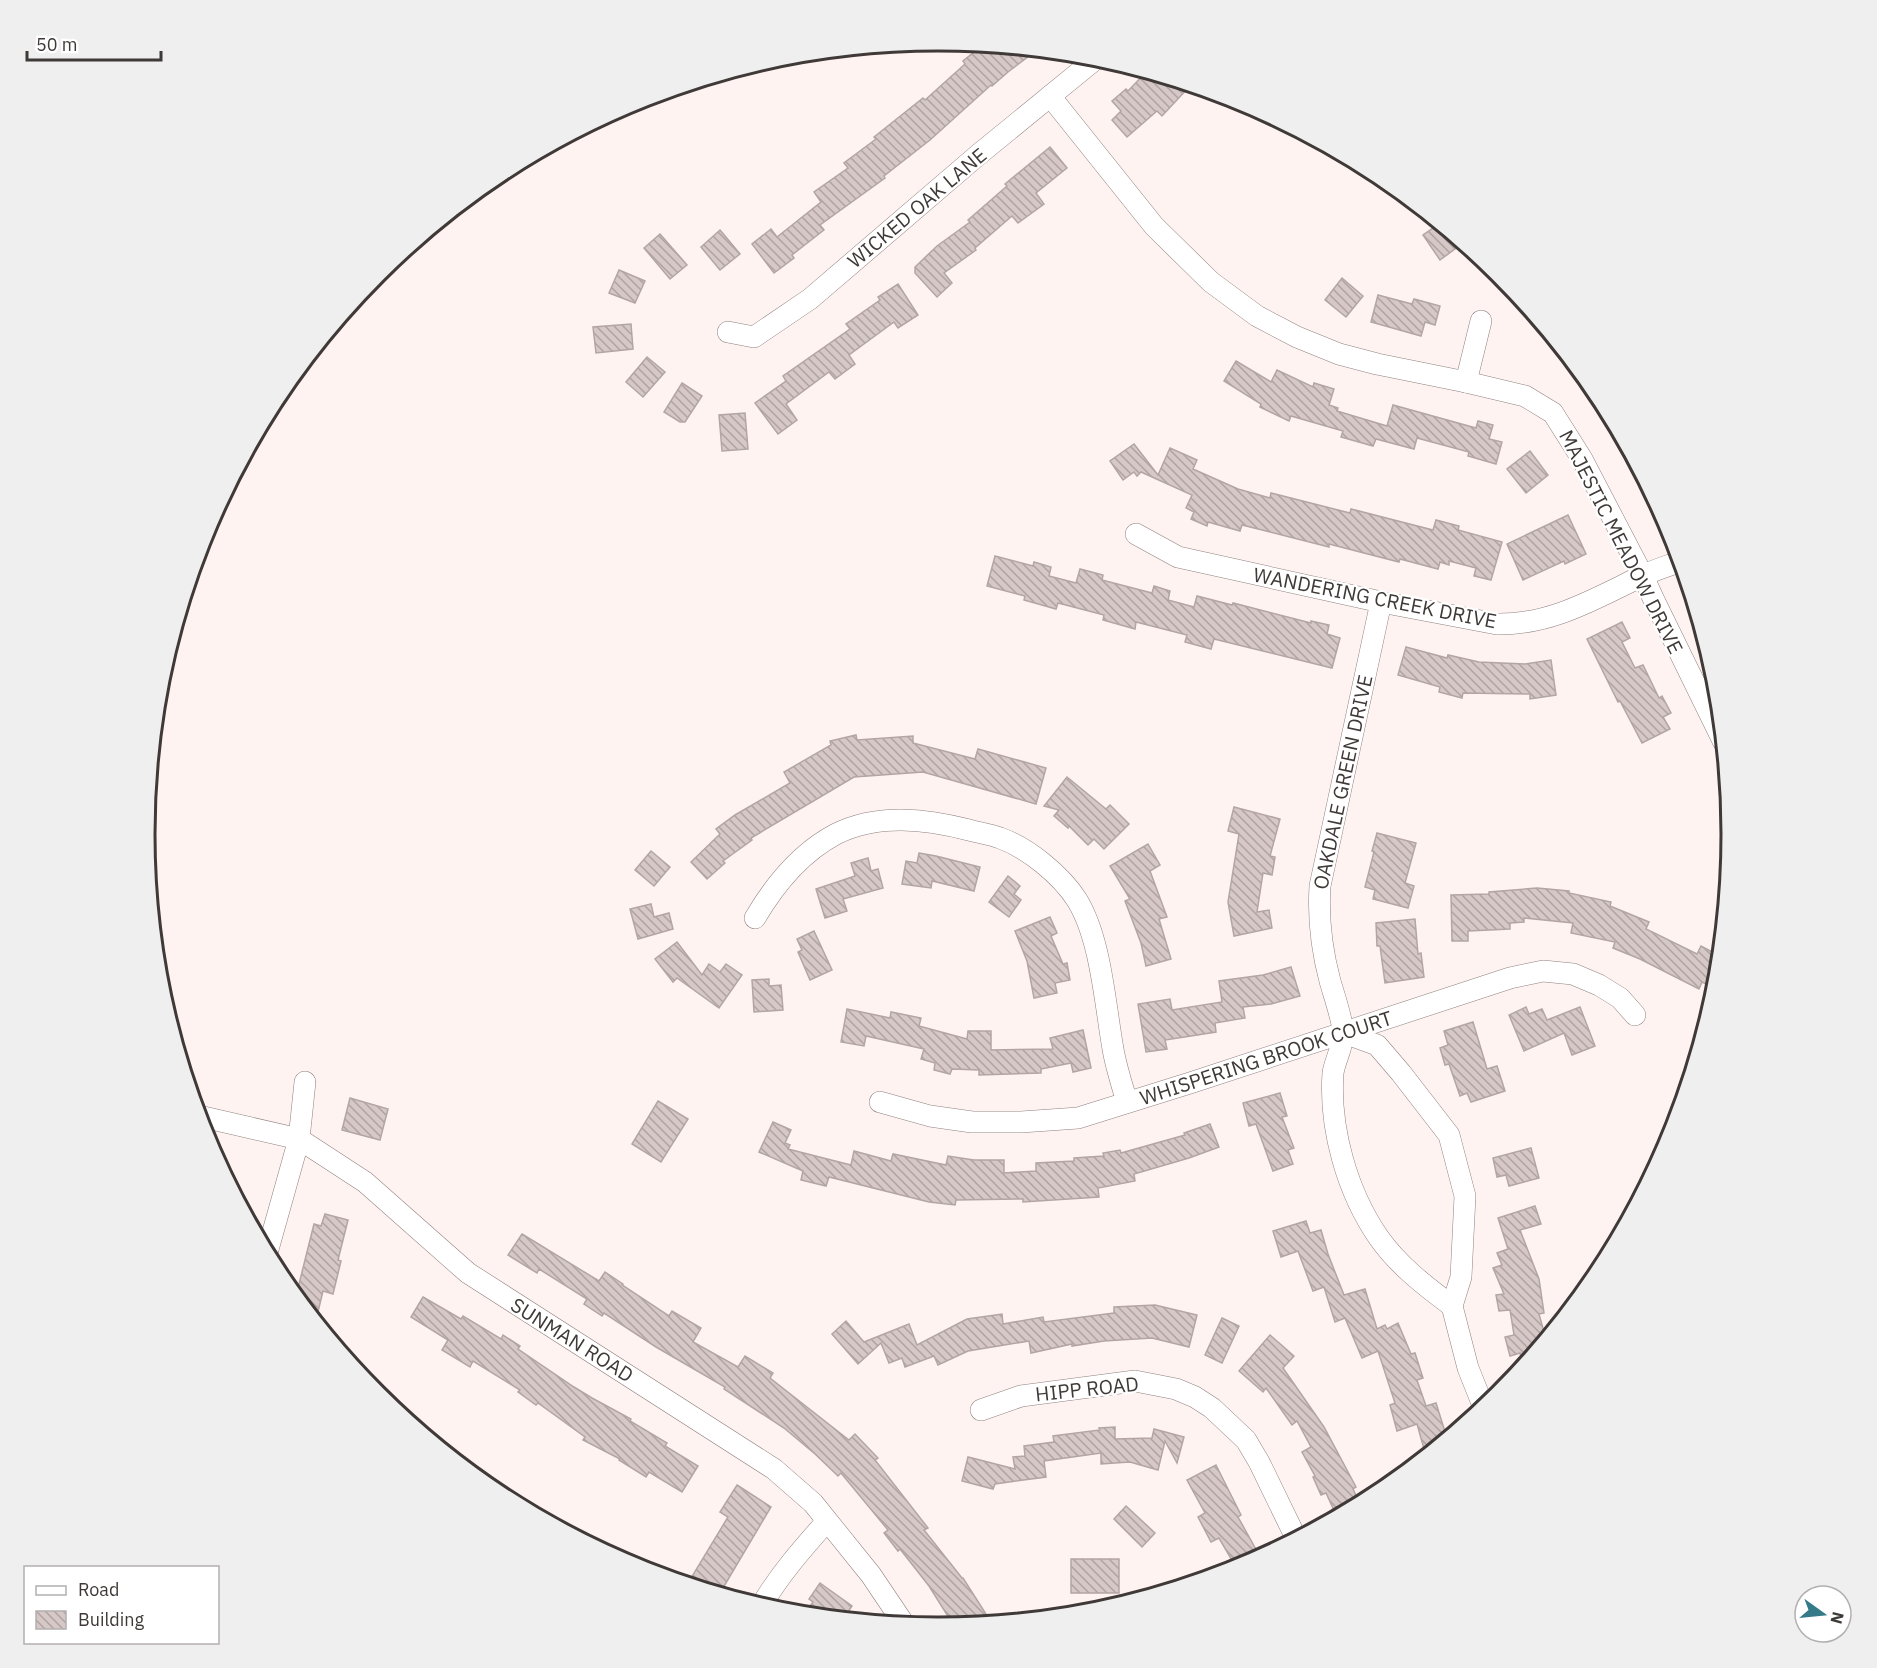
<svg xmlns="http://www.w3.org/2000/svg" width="1877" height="1668" viewBox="0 0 1877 1668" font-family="'IBM Plex Sans',sans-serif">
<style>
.building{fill:url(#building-back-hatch);stroke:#b3a5a3;stroke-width:1.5}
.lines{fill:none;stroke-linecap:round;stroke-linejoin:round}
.minor-casing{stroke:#8f8280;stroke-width:22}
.minor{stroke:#fff;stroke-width:21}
.labels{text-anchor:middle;stroke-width:4.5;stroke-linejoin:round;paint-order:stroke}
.street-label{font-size:20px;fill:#3f3938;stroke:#fff}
.rim{fill:none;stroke:#3f3938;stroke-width:3}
</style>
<defs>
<pattern id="building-back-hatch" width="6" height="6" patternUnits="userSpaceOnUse" patternTransform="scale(1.5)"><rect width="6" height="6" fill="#d6c8c6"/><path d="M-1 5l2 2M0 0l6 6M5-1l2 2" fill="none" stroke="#afa3a2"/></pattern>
</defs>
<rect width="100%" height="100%" fill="#fff3f1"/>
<!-- building -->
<g class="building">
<polygon points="983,45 1037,50 1008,72 992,86 991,85 930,140 884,176 885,178 820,225 824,230 792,255 794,258 774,273 752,244 771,229 777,237 821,202 814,192 848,168 844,163 876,139 874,137 923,98 925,100 965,64 963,61"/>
<polygon points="1146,72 1191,85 1162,116 1157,111 1127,137 1112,120 1121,111 1112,101 1126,89 1128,91"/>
<polygon points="1050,147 1067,168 1036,193 1044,204 1018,223 1012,216 975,248 976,250 944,273 952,283 937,297 915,273 915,267 937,246 970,222 968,220 1007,186 1005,184"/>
<polygon points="1439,224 1463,243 1440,260 1423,235"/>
<polygon points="720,230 740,254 720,270 701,247"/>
<polygon points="660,234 687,265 670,279 644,248"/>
<polygon points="619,270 645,281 635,303 609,293"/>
<polygon points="1342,278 1363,296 1346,317 1325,300"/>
<polygon points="898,284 918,315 898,328 894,322 849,355 855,364 835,379 829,372 786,404 797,420 778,434 755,403 786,381 783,376 850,329 846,324 880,300 878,297"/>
<polygon points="1378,295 1412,304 1414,299 1440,306 1435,325 1425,322 1421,336 1371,322"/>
<polygon points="631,324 633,349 596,353 593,327"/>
<polygon points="647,357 665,372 643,397 626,382"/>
<polygon points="1236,361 1271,382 1277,370 1313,387 1314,383 1334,389 1329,405 1338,408 1337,411 1387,426 1393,405 1476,428 1478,421 1493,425 1489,439 1502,442 1496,464 1468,456 1469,452 1417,438 1414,449 1376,439 1373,446 1341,437 1343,431 1291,416 1289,421 1260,407 1261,404 1224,381"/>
<polygon points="682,383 702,396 685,422 680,422 664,412"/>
<polygon points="745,413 748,449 722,451 719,415"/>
<polygon points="1134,444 1158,475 1170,448 1197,460 1193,469 1238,489 1270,498 1271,493 1350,513 1351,509 1433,530 1436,520 1459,526 1458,530 1502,542 1491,580 1474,576 1476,568 1449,561 1449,565 1440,562 1438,569 1400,559 1399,562 1329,544 1329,547 1242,525 1240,531 1208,522 1207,526 1191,519 1194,512 1186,508 1192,495 1141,472 1137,476 1134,472 1123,480 1110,461"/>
<polygon points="1530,451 1548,475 1526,493 1507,469"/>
<polygon points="1568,515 1586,554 1565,564 1564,561 1523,580 1507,544"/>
<polygon points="995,556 1033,566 1034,562 1051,567 1049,576 1076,583 1080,569 1103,575 1102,580 1152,593 1154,586 1170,591 1168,600 1194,607 1197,596 1232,605 1233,603 1311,623 1311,621 1329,625 1327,634 1340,638 1332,668 1214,639 1211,649 1185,642 1187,635 1136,622 1135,629 1103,620 1104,615 1058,603 1056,609 1024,600 1025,596 987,586"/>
<polygon points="1622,622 1630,638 1622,642 1635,668 1643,665 1659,698 1662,696 1671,713 1663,717 1670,729 1642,743 1620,701 1618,702 1587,639"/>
<polygon points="1406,647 1447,658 1448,655 1479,662 1525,664 1551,660 1556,695 1530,699 1530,694 1463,693 1462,698 1439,692 1440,687 1398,675"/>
<polygon points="856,735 857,740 913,736 913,743 975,759 978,749 1046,768 1036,804 923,772 854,777 751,838 752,840 723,861 725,863 707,879 691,862 720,834 716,829 735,815 790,783 784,772 831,745 830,741"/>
<polygon points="1067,777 1106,809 1110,805 1129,824 1104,849 1094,839 1088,845 1069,826 1068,828 1054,816 1059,810 1044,806"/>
<polygon points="1234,807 1280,819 1270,856 1275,857 1272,875 1263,873 1257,912 1269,910 1272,928 1234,936 1228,902 1239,834 1228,831"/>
<polygon points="1377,833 1416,843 1405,883 1414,886 1408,908 1373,899 1375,890 1365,887 1374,852 1372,851"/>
<polygon points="1148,844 1160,865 1150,871 1167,917 1159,919 1171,959 1146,966 1141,943 1125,901 1130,899 1110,866"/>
<polygon points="651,851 670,867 654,886 635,870"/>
<polygon points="919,853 936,856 980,867 974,891 932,881 931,888 902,884 906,861 917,863"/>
<polygon points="868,858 871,871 878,869 883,888 843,899 847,911 825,918 816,889 855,876 851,863"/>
<polygon points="1008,876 1020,886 1014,894 1021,900 1009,917 989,902"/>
<polygon points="1537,888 1569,891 1569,893 1611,902 1610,906 1649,922 1646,929 1697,954 1701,946 1720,956 1717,989 1702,982 1699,989 1640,959 1613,948 1615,942 1571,933 1573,923 1524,918 1524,922 1510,923 1510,929 1468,931 1468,941 1452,941 1451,895 1489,894 1489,892"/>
<polygon points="651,904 654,917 669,913 673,929 638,939 630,909"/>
<polygon points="1050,917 1057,933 1051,936 1063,964 1067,963 1070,980 1055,983 1057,993 1034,998 1027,961 1015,931"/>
<polygon points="1415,919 1418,954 1421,953 1424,977 1385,983 1380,946 1377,946 1376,923"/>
<polygon points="814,931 832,970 810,980 798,952 802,950 797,939"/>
<polygon points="677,942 702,975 709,964 720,972 726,964 742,975 719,1008 677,978 673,982 655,959"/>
<polygon points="1291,967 1300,996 1271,1004 1243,1007 1245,1018 1215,1023 1216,1032 1165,1040 1167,1049 1146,1052 1138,1004 1170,999 1172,1010 1222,1002 1219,981 1263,975"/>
<polygon points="769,979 769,986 781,985 783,1010 754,1012 752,980"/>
<polygon points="1526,1007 1529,1014 1542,1009 1547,1020 1580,1007 1595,1046 1572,1055 1564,1033 1524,1051 1509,1015"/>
<polygon points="847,1009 890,1018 891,1012 921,1018 919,1026 967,1039 968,1031 991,1031 991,1050 1053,1049 1050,1038 1083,1030 1091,1068 1073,1072 1071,1063 1041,1069 1041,1073 979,1075 979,1070 952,1069 950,1074 934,1070 935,1063 921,1059 924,1049 866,1036 864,1046 841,1042"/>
<polygon points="1473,1022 1487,1069 1497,1066 1505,1091 1471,1102 1467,1093 1460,1096 1449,1064 1445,1065 1440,1048 1448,1045 1444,1031"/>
<polygon points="1280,1093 1287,1116 1282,1117 1294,1148 1288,1150 1293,1164 1273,1171 1256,1124 1249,1126 1243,1103"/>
<polygon points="350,1098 388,1109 380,1140 342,1130"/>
<polygon points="658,1101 688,1119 661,1162 632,1144"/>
<polygon points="773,1122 791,1130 785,1143 790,1145 788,1149 851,1165 854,1151 891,1161 893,1154 946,1165 948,1156 974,1160 1004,1160 1004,1173 1036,1171 1036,1163 1074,1161 1074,1158 1104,1156 1103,1153 1120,1150 1121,1153 1185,1135 1184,1133 1210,1124 1219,1147 1189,1158 1134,1174 1135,1181 1098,1188 1099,1197 1023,1202 1023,1199 956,1200 955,1205 929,1202 829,1177 826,1186 801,1180 803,1171 759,1152"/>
<polygon points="1531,1148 1539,1178 1509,1186 1506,1175 1497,1177 1493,1158"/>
<polygon points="1535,1206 1541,1224 1520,1230 1539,1279 1544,1313 1539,1314 1546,1339 1523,1366 1520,1353 1510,1356 1505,1337 1514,1335 1510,1310 1499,1311 1496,1295 1504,1294 1493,1268 1502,1265 1497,1253 1508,1249 1498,1218"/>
<polygon points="325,1214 348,1220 338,1260 341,1261 333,1294 323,1291 316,1320 296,1296 314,1224 321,1226"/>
<polygon points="1306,1221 1310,1233 1321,1230 1328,1254 1344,1295 1365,1289 1377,1329 1385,1325 1387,1329 1398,1323 1411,1354 1415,1353 1423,1378 1417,1380 1426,1406 1436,1403 1447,1438 1426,1456 1417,1424 1397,1431 1390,1405 1395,1403 1378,1351 1362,1358 1345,1318 1335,1322 1324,1287 1313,1291 1298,1251 1281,1257 1273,1231"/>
<polygon points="522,1234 599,1281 605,1272 623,1284 622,1285 669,1316 672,1311 701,1328 693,1342 738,1367 745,1356 773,1373 770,1378 849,1440 855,1434 878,1458 875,1460 928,1528 924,1530 962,1578 963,1578 991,1622 954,1626 929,1586 900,1549 898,1551 884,1533 888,1530 841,1473 838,1476 815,1454 784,1428 724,1389 725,1387 656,1347 604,1313 602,1316 584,1304 587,1299 539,1269 537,1273 508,1255"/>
<polygon points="423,1297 461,1319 463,1316 501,1339 503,1335 520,1346 518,1349 574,1387 592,1398 631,1419 630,1421 667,1443 665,1446 698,1466 682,1492 649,1472 646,1477 619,1460 620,1459 583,1440 585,1437 538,1403 536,1405 518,1392 520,1390 473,1361 470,1367 442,1350 448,1340 411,1317"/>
<polygon points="1155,1305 1197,1315 1189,1347 1152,1338 1104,1341 1072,1346 1072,1344 1031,1353 1029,1341 968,1351 938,1365 934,1356 905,1367 902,1358 889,1363 881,1343 858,1364 832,1334 846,1321 864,1342 909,1324 917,1345 967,1319 1002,1314 1003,1324 1043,1317 1044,1322 1114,1313 1114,1307"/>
<polygon points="1222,1318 1239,1326 1222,1363 1205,1355"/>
<polygon points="1270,1335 1294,1356 1283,1368 1324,1427 1356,1487 1353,1489 1360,1504 1337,1517 1326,1493 1321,1495 1313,1477 1315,1476 1302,1452 1311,1447 1297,1421 1292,1425 1266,1388 1263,1392 1239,1371"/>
<polygon points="1115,1427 1115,1439 1152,1438 1154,1429 1184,1437 1177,1463 1165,1441 1158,1470 1130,1462 1101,1464 1101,1453 1044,1461 1046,1477 995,1484 993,1489 962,1481 968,1457 1015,1469 1013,1457 1025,1456 1024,1446 1054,1442 1053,1436 1100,1430 1099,1428"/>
<polygon points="1216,1465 1241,1515 1238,1517 1258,1553 1253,1556 1255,1560 1237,1569 1219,1538 1211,1542 1198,1517 1205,1513 1187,1480"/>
<polygon points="737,1485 771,1507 720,1593 688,1583 728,1517 720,1512"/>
<polygon points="1126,1506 1155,1533 1142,1547 1114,1519"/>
<rect x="1071" y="1559" width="48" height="34"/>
<polygon points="820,1583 852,1606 844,1618 804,1614 813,1602 809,1599"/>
</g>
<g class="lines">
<defs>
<g id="minor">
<polyline points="1050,96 1154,226 1211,282 1257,316 1297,337 1339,354 1377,364 1466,382 1525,396 1553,413 1582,459 1643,576 1653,598 1723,741"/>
<polyline points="728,332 754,337 810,299 978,155 1098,57"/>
<polyline points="1466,382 1481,321"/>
<path d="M1136 534 1178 557 1381 602 1497 624C1551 625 1594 599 1642 576 1654 570 1668 566 1681 561"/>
<path d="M1381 602 1320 886C1318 917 1322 951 1330 981 1333 992 1344 1024 1343 1034 1343 1047 1335 1060 1333 1073 1329 1128 1347 1192 1379 1238 1398 1265 1425 1286 1452 1306"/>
<path d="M755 918C775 884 800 853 836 834 878 813 926 819 969 830 979 833 990 834 1000 838 1028 848 1061 875 1077 900 1101 939 1105 1004 1113 1049 1116 1067 1122 1085 1127 1102"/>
<polyline points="1344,1033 1377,1045 1401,1073 1449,1135 1465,1196 1461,1277 1452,1306 1468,1368 1484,1408"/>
<polyline points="880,1102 930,1116 972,1122 1021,1122 1078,1118 1190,1083 1510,978 1543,971 1573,974 1599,985 1620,998 1635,1015"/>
<polyline points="199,1116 299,1139 365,1182 468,1273 774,1469 813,1503 871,1575 904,1624"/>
<polyline points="267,1253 299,1139 305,1082"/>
<polyline points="981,1410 1021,1396 1135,1381 1176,1389 1195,1397 1212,1408 1246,1440 1259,1462 1296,1538"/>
<path d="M761 1606C780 1574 803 1548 827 1521"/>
</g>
</defs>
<!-- minor casing -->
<use href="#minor" class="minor-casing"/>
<!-- minor -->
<use href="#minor" class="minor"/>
</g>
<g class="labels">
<!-- street labels -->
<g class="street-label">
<text transform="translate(917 208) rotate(-40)" y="7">WICKED OAK LANE</text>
<text transform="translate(1621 542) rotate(63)" y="7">MAJESTIC MEADOW DRIVE</text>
<text transform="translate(1375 598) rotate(11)" y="7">WANDERING CREEK DRIVE</text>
<text transform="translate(1343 782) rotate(-78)" y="7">OAKDALE GREEN DRIVE</text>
<text transform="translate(1266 1058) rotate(-18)" y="7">WHISPERING BROOK COURT</text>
<text transform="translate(572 1340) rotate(32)" y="7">SUNMAN ROAD</text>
<text transform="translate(1087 1389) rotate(-6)" y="7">HIPP ROAD</text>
</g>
</g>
<!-- crop -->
<path d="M0 0H1877V1668H0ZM155 834a783 783 0 1 1 1566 0a783 783 0 1 1-1566 0Z" fill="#f0efef" fill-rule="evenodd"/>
<path class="rim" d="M155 834a783 783 0 1 1 1566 0a783 783 0 1 1-1566 0Z"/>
<!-- legend -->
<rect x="24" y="1566" width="195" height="78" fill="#ffffff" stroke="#b2b0af" stroke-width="1.5"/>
<rect x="36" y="1586" width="30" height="9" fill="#ffffff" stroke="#b2b0af" stroke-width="1.5"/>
<text x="78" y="1596" font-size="18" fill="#3f3938">Road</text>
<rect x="36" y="1611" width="30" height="18" fill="url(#building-back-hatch)" stroke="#b2b0af" stroke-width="1.5"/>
<text x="78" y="1626" font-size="18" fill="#3f3938">Building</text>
<!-- north arrow -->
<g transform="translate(1823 1614) rotate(105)"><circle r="28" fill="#ffffff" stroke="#b2b0af" stroke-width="1.5"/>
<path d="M0-4.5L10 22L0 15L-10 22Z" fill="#357a88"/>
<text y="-9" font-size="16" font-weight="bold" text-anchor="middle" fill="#3f3938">N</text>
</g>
<!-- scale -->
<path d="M27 51v9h134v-9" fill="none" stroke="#3f3938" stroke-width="3"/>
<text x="36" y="51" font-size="18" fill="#3f3938" stroke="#ffffff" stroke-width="4.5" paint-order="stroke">50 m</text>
</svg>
